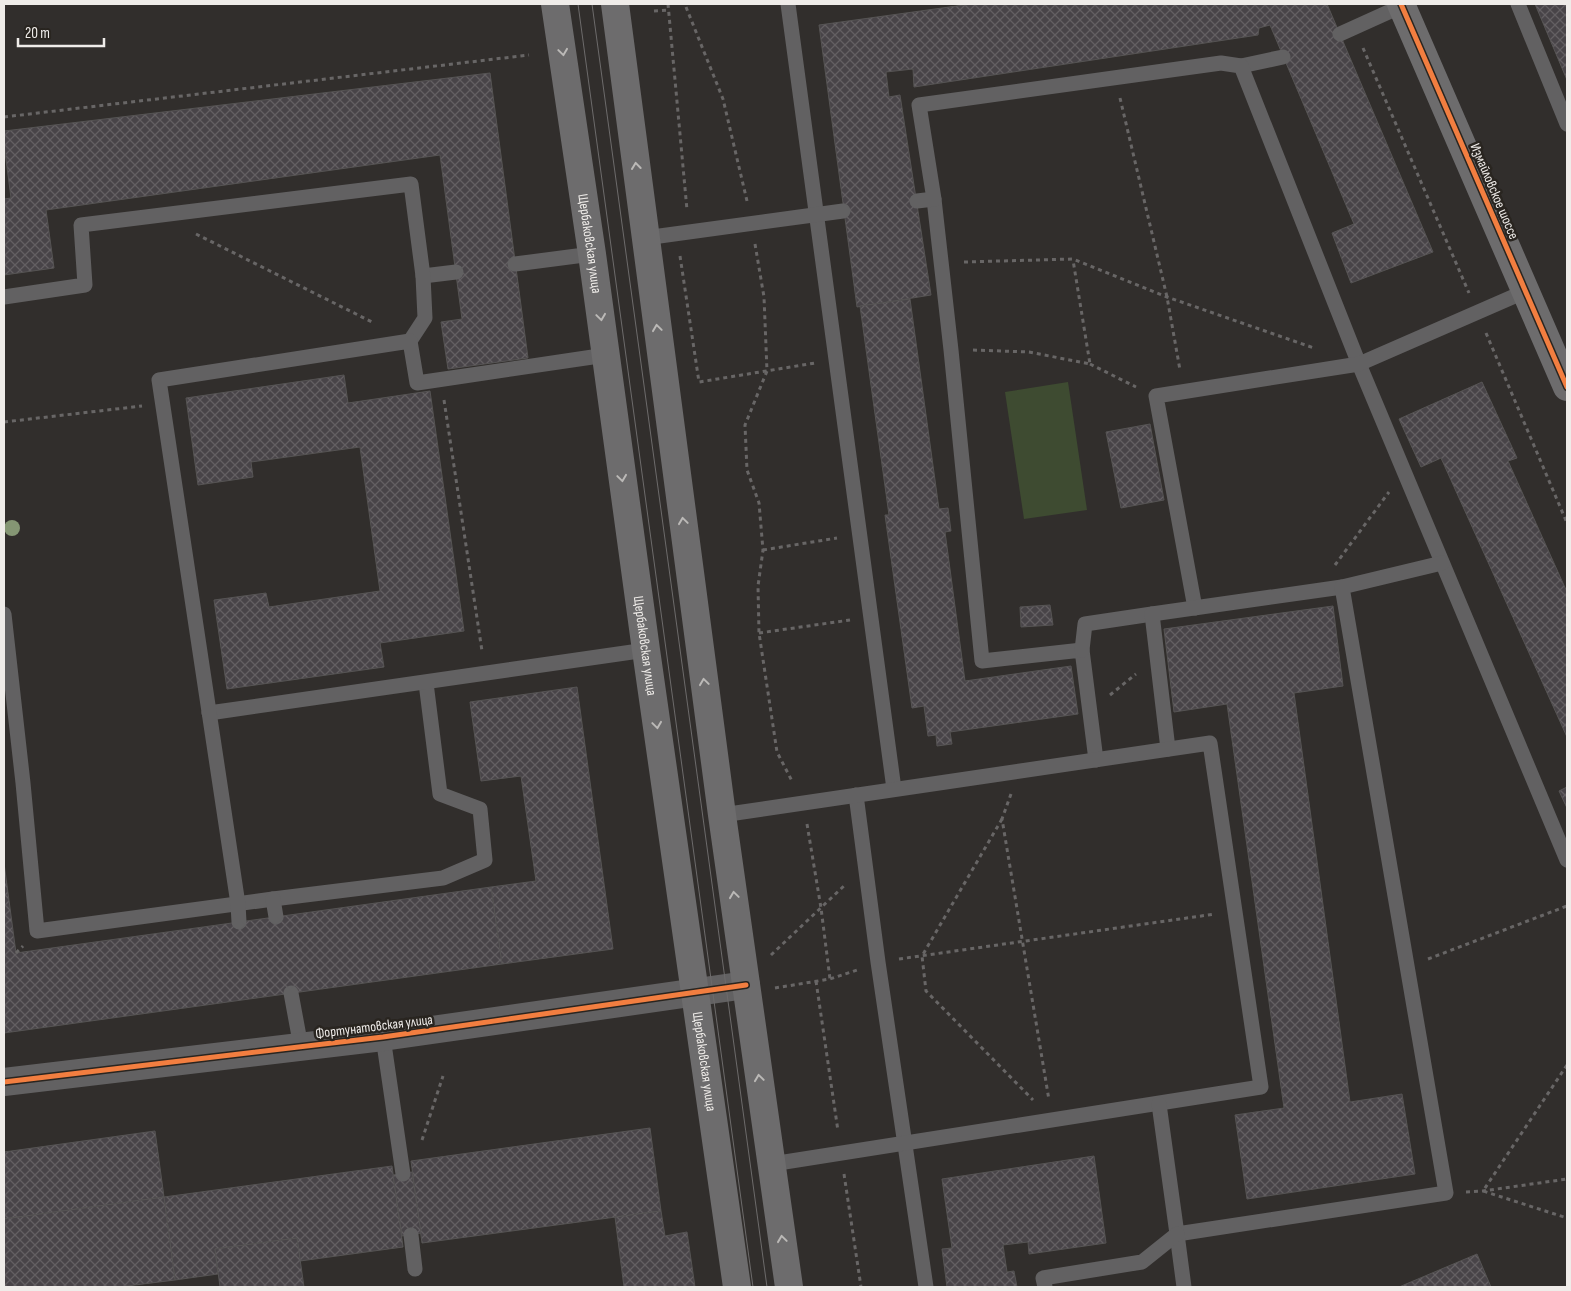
<svg xmlns="http://www.w3.org/2000/svg" width="1571" height="1291" viewBox="0 0 1571 1291" font-family="'Sofia Sans Condensed',sans-serif">
<style>
.pitch{fill:#3e4b31}
.building{fill:url(#building-cross-hatch);stroke:#565454}
.lines{fill:none;stroke-linecap:round;stroke-linejoin:round}
.path{stroke:#686666;stroke-width:3;stroke-dasharray:4 4;stroke-linecap:butt}
.service{stroke:#626162;stroke-width:15}
.minor{stroke:#626162;stroke-width:28}
.secondary{stroke:#6d6c6d;stroke-width:28}
.tram{stroke:#6d6b6b;stroke-width:1}
.cycleway-casing{stroke:#292520;stroke-width:8}
.cycleway{stroke:#f27e40;stroke-width:5}
.tree{fill:#859674}
.oneway{stroke:#bbb9b7}
.labels{text-anchor:middle;stroke-width:5;stroke-linejoin:round;paint-order:stroke}
.street-label{font-size:14px;fill:#efece9;stroke:#292520}
</style>
<defs>
<pattern id="building-cross-hatch" width="8" height="8" patternUnits="userSpaceOnUse" patternTransform="scale(1.25)"><rect width="8" height="8" fill="#484448"/><path d="M0 0l8 8M0 8l8-8" fill="none" stroke="#635f62"/></pattern>
</defs>
<rect width="100%" height="100%" fill="#312e2c"/>
<!-- pitch -->
<polygon class="pitch" points="1068,382 1087,510 1024,519 1005,392"/>
<!-- building -->
<g class="building">
<polygon points="971,4 1327,4 1433,252 1351,283 1332,233 1354,224 1270,25 1259,28 1258,35 914,87 913,69 886,72 889,97 900,95 931,295 857,307 819,25"/>
<polygon points="1535,4 1567,4 1567,80"/>
<polygon points="490,73 528,358 448,369 441,322 462,319 440,155 46,210 54,268 4,275 4,199 11,198 4,144 4,131"/>
<polygon points="910,299 939,509 948,508 951,531 945,532 965,681 1071,666 1078,714 950,732 952,744 937,746 936,735 928,736 924,706 912,708 885,515 889,515 860,306"/>
<polygon points="344,375 348,403 430,391 464,631 380,643 384,667 227,689 214,600 266,593 269,607 380,591 360,447 251,462 253,477 198,485 186,398"/>
<polygon points="1482,382 1517,458 1508,461 1567,592 1567,737 1441,458 1421,467 1399,419"/>
<polygon points="1150,424 1164,500 1121,508 1106,432"/>
<polygon points="1050,605 1053,625 1021,627 1020,607"/>
<polygon points="1333,606 1343,686 1294,693 1350,1102 1402,1094 1415,1174 1247,1199 1235,1115 1284,1108 1227,704 1174,712 1164,629"/>
<polygon points="577,687 613,949 502,964 491,887 536,881 521,776 481,781 470,702"/>
<polygon points="1567,787 1567,808 1559,791"/>
<polygon points="4,863 16,953 491,887 502,964 4,1033"/>
<polygon points="650,1128 661,1211 422,1243 411,1161"/>
<polygon points="155,1131 164,1197 4,1219 4,1152"/>
<polygon points="1094,1156 1106,1243 1029,1254 1028,1242 1003,1245 1007,1272 1014,1271 1017,1287 947,1287 942,1249 952,1248 942,1179"/>
<polygon points="392,1166 403,1247 300,1261 297,1238 215,1249 218,1274 175,1280 164,1197"/>
<polygon points="412,1172 421,1233 402,1236 393,1175"/>
<polygon points="164,1197 175,1280 119,1287 4,1287 4,1219"/>
<polygon points="661,1211 665,1236 687,1232 695,1287 624,1287 615,1217"/>
<polygon points="297,1238 304,1287 220,1287 215,1249"/>
<polygon points="1477,1254 1491,1287 1399,1287"/>
</g>
<g class="lines">
<!-- path -->
<g class="path">
<polyline points="668,4 687,210"/>
<polyline points="686,7 723,99 747,201"/>
<polyline points="654,11 669,10"/>
<polyline points="1363,48 1469,293"/>
<polyline points="1120,98 1167,297 1180,370"/>
<polyline points="4,117 529,55"/>
<polyline points="196,234 374,323"/>
<polyline points="755,244 764,297 767,371 745,425 747,470 759,503 763,550 758,586 759,633 777,752 793,783"/>
<polyline points="680,256 699,382 815,363"/>
<polyline points="964,262 1073,259 1167,297 1314,348"/>
<polyline points="1486,333 1567,523"/>
<polyline points="973,350 1029,352 1090,364 1073,260"/>
<polyline points="1090,364 1136,387"/>
<polyline points="444,400 482,651"/>
<polyline points="4,422 142,406"/>
<polyline points="763,550 837,538"/>
<polyline points="1335,565 1389,492"/>
<polyline points="759,633 850,620"/>
<polyline points="1110,695 1136,674"/>
<polyline points="1011,794 1002,819 1049,1100"/>
<polyline points="1002,819 922,956 926,991 1033,1100"/>
<polyline points="807,824 821,908 830,979"/>
<polyline points="16,953 23,946"/>
<polyline points="771,955 846,884"/>
<polyline points="899,959 1215,914"/>
<polyline points="1428,959 1567,906"/>
<polyline points="816,981 838,1131"/>
<polyline points="775,988 830,979 857,970"/>
<polyline points="1567,1065 1483,1191 1567,1218"/>
<polyline points="422,1140 443,1076"/>
<polyline points="844,1174 861,1287"/>
<polyline points="1466,1192 1483,1191 1567,1179"/>
</g>
<!-- service -->
<g class="service">
<polyline points="788,4 894,789"/>
<polyline points="1518,4 1567,124"/>
<polyline points="1340,34 1402,6"/>
<polyline points="1241,66 1283,57"/>
<polyline points="934,199 951,350 982,661 1082,650 1096,760"/>
<polyline points="917,201 934,199 919,105 1221,63 1241,66 1359,364 1567,860"/>
<polyline points="645,238 843,211"/>
<polyline points="515,264 592,254"/>
<polyline points="423,276 456,272"/>
<polyline points="4,297 85,285 81,225 411,184 423,276 425,318 410,341"/>
<polyline points="1195,608 1156,396 1359,364 1526,291"/>
<polyline points="4,614 23,783 37,931 273,899 443,878 485,860 480,809 440,794 426,683"/>
<polyline points="1082,650 1085,624 1152,614"/>
<polyline points="209,713 646,650"/>
<polyline points="1168,749 1152,614 1342,587"/>
<polyline points="856,795 878,962 926,1287"/>
<polyline points="722,815 1210,743 1261,1087 772,1164"/>
<polyline points="273,899 276,917"/>
<polyline points="239,922 238,904 159,380 410,341 417,383 606,355"/>
<polyline points="291,993 301,1047"/>
<polyline points="383,1037 403,1174"/>
<polyline points="1159,1104 1177,1234 1446,1193 1342,587 1442,563"/>
<polyline points="1177,1234 1184,1287"/>
<polyline points="411,1235 415,1269"/>
<polyline points="1045,1287 1043,1278 1142,1262 1177,1234"/>
</g>
<!-- minor -->
<polyline class="minor" points="4,1082 383,1037 746,985"/>
<!-- secondary -->
<g class="secondary">
<path id="s1" d="M555 4 592 254 646 650 737 1287"/>
<polyline points="615,4 722,815 789,1287"/>
<polyline points="1401,4 1567,387"/>
</g>
<!-- tram -->
<g class="tram">
<polyline points="578,4 753,1287"/>
<polyline points="592,4 767,1287"/>
</g>
<defs>
<g id="cycleway">
<polyline points="1401,4 1567,387"/>
<polyline points="4,1082 383,1037 746,985"/>
</g>
</defs>
<!-- cycleway casing -->
<use href="#cycleway" class="cycleway-casing"/>
<!-- cycleway -->
<use href="#cycleway" class="cycleway"/>
</g>
<!-- trees -->
<circle class="tree" cx="12" cy="528" r="8"/>
<!-- one-way arrows -->
<defs><path id="oneway-chevron" d="M-2-3.5L2.5 0L-2 3.5" fill="none" stroke-width="1.6" stroke-linecap="round" stroke-linejoin="round" transform="scale(1.25)"/></defs>
<g class="oneway">
<use href="#oneway-chevron" transform="translate(563 52) rotate(82)"/>
<use href="#oneway-chevron" transform="translate(636 166) rotate(-97)"/>
<use href="#oneway-chevron" transform="translate(601 317) rotate(82)"/>
<use href="#oneway-chevron" transform="translate(657 328) rotate(-98)"/>
<use href="#oneway-chevron" transform="translate(622 478) rotate(82)"/>
<use href="#oneway-chevron" transform="translate(683 521) rotate(-98)"/>
<use href="#oneway-chevron" transform="translate(704 682) rotate(-98)"/>
<use href="#oneway-chevron" transform="translate(657 725) rotate(82)"/>
<use href="#oneway-chevron" transform="translate(734 895) rotate(-98)"/>
<use href="#oneway-chevron" transform="translate(759 1078) rotate(-98)"/>
<use href="#oneway-chevron" transform="translate(782 1239) rotate(-98)"/>
</g>
<g class="labels">
<!-- street labels -->
<g class="street-label">
<text transform="translate(1495 191) rotate(67)" y="5">Измайловское шоссе</text>
<text dy="5" stroke="none"><textPath href="#s1" startOffset="242">Щербаковская улица</textPath></text>
<text dy="5" stroke="none"><textPath href="#s1" startOffset="648">Щербаковская улица</textPath></text>
<text transform="translate(374 1026) rotate(-7)" y="5">Фортунатовская улица</text>
<text dy="5" stroke="none"><textPath href="#s1" startOffset="1068">Щербаковская улица</textPath></text>
</g>
</g>
<!-- border -->
<rect width="1571" height="1291" fill="none" stroke="#efece9" stroke-width="10"/>
<!-- scale -->
<path d="M18 38v8h86v-8" fill="none" stroke="#efece9" stroke-width="2.5"/>
<text x="25" y="38" font-size="15" fill="#efece9" stroke="#292520" stroke-width="4" paint-order="stroke">20 m</text>
</svg>
